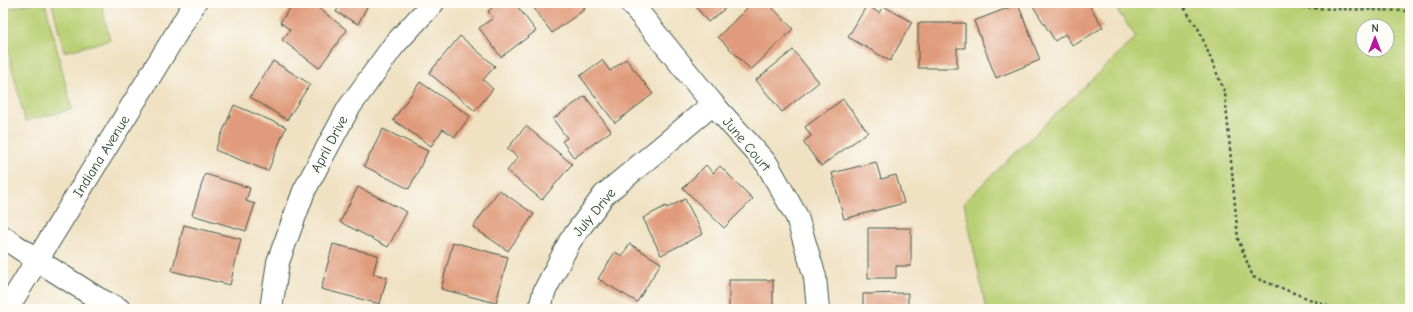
<svg xmlns="http://www.w3.org/2000/svg" width="1413" height="312" viewBox="0 0 1413 312" font-family="'Comic Neue',sans-serif">
<style>
.green{fill:#bacf73;stroke:#6c8654;fill-rule:evenodd}
.building{fill:#e09b7b}
.lines{fill:none;stroke-linecap:round;stroke-linejoin:round}
.minor-casing{stroke:#3e5649;stroke-width:24}
.tertiary-casing{stroke:#3e5649;stroke-width:24}
.path{stroke:#3e5649;stroke-width:2.5;stroke-dasharray:3 3;stroke-linecap:butt}
.minor{stroke:#fff;stroke-width:22}
.tertiary{stroke:#fff;stroke-width:22}
.labels{text-anchor:middle;stroke-width:4;stroke-linejoin:round;paint-order:stroke}
.street-label{font-size:14px;fill:#1f3d34;stroke:#fdfcf7}
</style>
<rect width="100%" height="100%" fill="#fdfcf7"/>
<filter id="ink" filterUnits="userSpaceOnUse"><feTurbulence type="fractalNoise" baseFrequency=".025" numOctaves="2"/><feDisplacementMap in="SourceGraphic" scale="8" xChannelSelector="R" yChannelSelector="G"/><feConvolveMatrix kernelMatrix="1 2 1 2 8 2 1 2 1" color-interpolation-filters="sRGB"/></filter>
<filter id="wash" filterUnits="userSpaceOnUse"><feTurbulence type="fractalNoise" baseFrequency=".012" numOctaves="4" result="noise"/><feDisplacementMap in="SourceGraphic" scale="16" xChannelSelector="R" yChannelSelector="G"/><feGaussianBlur stdDeviation="0.9" result="paint"/><feColorMatrix in="noise" values="0 0 0 0 0 0 0 0 0 0 0 0 0 0 0 0 0 1.4 0 .05"/><feComposite in="paint" operator="in"/></filter>
<g filter="url(#wash)">
<rect width="100%" height="100%" fill="#f0e1c2"/>
<!-- green -->
<g class="green">
<polygon points="33,3 45,3 72,109 25,121 3,29 3,10"/>
<polygon points="52,3 101,3 110,40 64,52"/>
<path d="M1112 3H1410V309H986L964 202 1136 37ZM1363 26H1387V50H1363Z"/>
</g>
<g id="blocks">
<!-- building -->
<g class="building">
<polygon points="294,3 312,3 347,30 319,68 282,40 290,30 280,22"/>
<polygon points="341,3 369,3 358,24 336,12"/>
<polygon points="498,3 515,3 536,31 501,57 479,28 493,18 488,11"/>
<polygon points="530,3 581,3 585,9 552,33"/>
<polygon points="693,3 722,3 726,8 708,22"/>
<polygon points="752,3 768,3 793,29 751,70 718,37"/>
<polygon points="1031,3 1088,3 1103,27 1073,46 1065,34 1055,41"/>
<polygon points="1018,4 1040,60 996,78 974,21"/>
<polygon points="867,5 879,13 883,6 912,22 890,61 848,37"/>
<polygon points="918,23 965,23 965,48 957,48 957,68 918,68"/>
<polygon points="460,36 495,66 483,80 493,89 475,111 429,73"/>
<polygon points="793,50 819,82 782,112 756,80"/>
<polygon points="626,59 653,94 615,123 580,76 602,60 610,71"/>
<polygon points="273,61 310,84 287,120 250,97"/>
<polygon points="420,82 470,116 455,137 443,129 431,146 393,120"/>
<polygon points="585,96 611,131 574,158 562,141 567,138 553,119"/>
<polygon points="843,99 868,132 821,166 803,142 811,136 805,127"/>
<polygon points="234,105 286,127 268,171 215,150"/>
<polygon points="526,126 572,164 542,200 507,171 518,157 507,149"/>
<polygon points="383,129 428,151 409,189 364,166"/>
<polygon points="876,162 881,179 896,175 904,203 844,219 832,173"/>
<polygon points="706,165 713,173 720,166 753,199 724,228 683,188"/>
<polygon points="205,174 250,188 246,201 255,204 246,231 192,215"/>
<polygon points="358,187 407,212 388,247 340,222"/>
<polygon points="499,190 534,214 508,251 473,227"/>
<polygon points="685,199 703,234 661,255 643,218 666,206 667,208"/>
<polygon points="184,225 241,239 230,285 172,271"/>
<polygon points="868,228 911,228 911,266 896,266 896,278 868,278"/>
<polygon points="453,242 508,257 496,303 441,289"/>
<polygon points="333,244 378,255 373,274 387,277 380,304 321,289"/>
<polygon points="630,244 661,263 637,302 598,279 615,252 622,256"/>
<rect x="729" y="280" width="44" height="29"/>
<polygon points="908,293 908,309 863,309 863,294"/>
</g>
</g>
</g>
<g filter="url(#ink)">
<use href="#blocks" fill-opacity="0" stroke="#3e5649" stroke-width="1"/>
<g class="lines">
<defs>
<g id="minor">
<polyline points="631,3 713,104 767,164 797,217 815,277 818,309"/>
<polyline points="37,260 97,298 119,309"/>
<polyline points="271,309 278,262 304,191 348,109 394,45 433,3"/>
<polyline points="540,309 544,292 570,241 604,195 713,104"/>
</g>
<g id="tertiary">
<polyline points="3,237 37,260"/>
<polyline points="7,309 195,3"/>
</g>
</defs>
<!-- minor casing -->
<use href="#minor" class="minor-casing"/>
<!-- tertiary casing -->
<use href="#tertiary" class="tertiary-casing"/>
<!-- path -->
<g class="path">
<polyline points="1181,3 1199,30 1225,93 1238,239 1253,277 1335,309"/>
<polyline points="1272,3 1307,8 1410,11"/>
</g>
<!-- minor -->
<use href="#minor" class="minor"/>
<!-- tertiary -->
<use href="#tertiary" class="tertiary"/>
</g>
</g>
<g class="labels">
<!-- street labels -->
<g class="street-label">
<text transform="translate(329 144) rotate(-62)" y="5">April Drive</text>
<text transform="translate(747 144) rotate(50)" y="5">June Court</text>
<text transform="translate(101 156) rotate(-58)" y="5">Indiana Avenue</text>
<text transform="translate(594 212) rotate(-50)" y="5">July Drive</text>
</g>
</g>
<!-- margin -->
<rect width="1413" height="312" fill="none" stroke="#fdfcf7" stroke-width="16"/>
<!-- north arrow -->
<g transform="translate(1375 38)"><circle r="19" fill="#fdfcf7" stroke="#a4b0a9"/>
<path d="M0-3L7 15L0 10L-7 15Z" fill="#b5179e"/>
<text y="-6" font-size="11" font-weight="bold" text-anchor="middle" fill="#1f3d34">N</text>
</g>
</svg>
